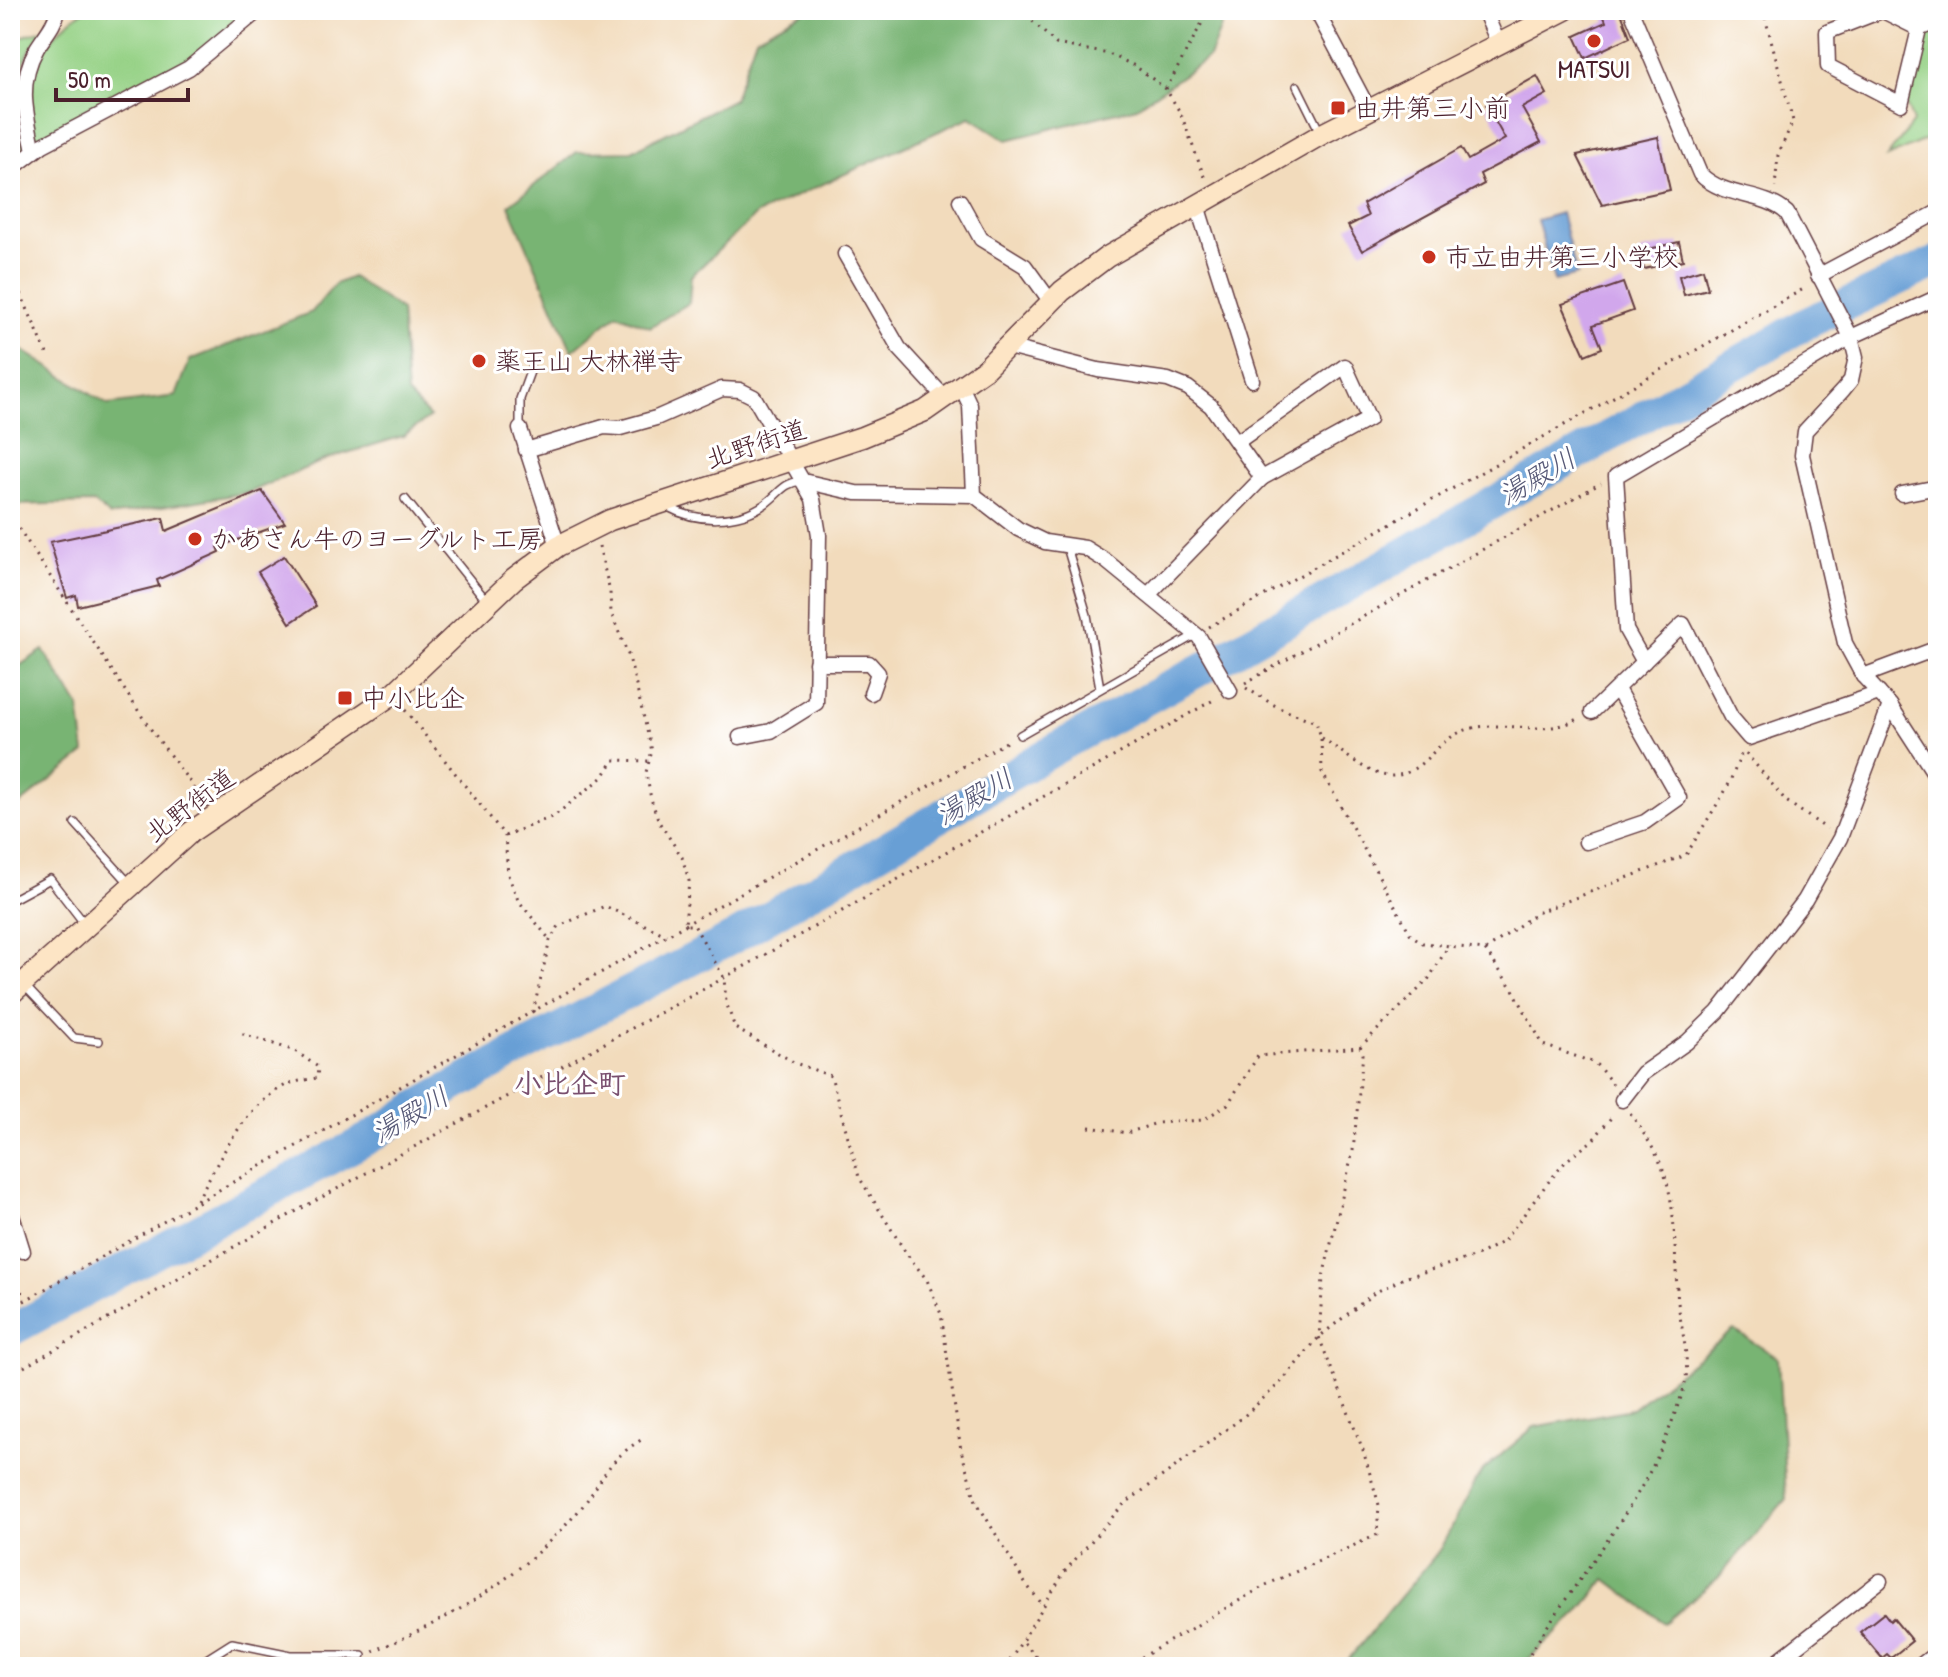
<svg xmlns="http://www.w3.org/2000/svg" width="1948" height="1677" viewBox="0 0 1948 1677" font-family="'Patrick Hand','Klee One',sans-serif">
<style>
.green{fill:#96d286;stroke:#707858;stroke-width:2}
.forest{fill:#78b473;stroke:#616a4f;stroke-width:2}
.water{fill:#679fd5;stroke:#585f80;stroke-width:2}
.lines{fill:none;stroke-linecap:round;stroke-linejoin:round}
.river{stroke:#679fd5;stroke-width:32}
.building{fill:#d1a7ec}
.service-casing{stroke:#633b41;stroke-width:10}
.minor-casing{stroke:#633b41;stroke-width:17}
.tertiary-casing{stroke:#633b41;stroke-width:19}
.secondary-casing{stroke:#633b41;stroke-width:23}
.path{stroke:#633b41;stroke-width:3;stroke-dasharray:2 6;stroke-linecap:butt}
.service{stroke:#fff;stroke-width:7}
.minor{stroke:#fff;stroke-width:14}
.tertiary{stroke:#fff;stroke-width:16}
.secondary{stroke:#fde5c5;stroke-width:20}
.poi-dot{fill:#c8321e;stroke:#fff;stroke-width:3}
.labels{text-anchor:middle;stroke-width:6;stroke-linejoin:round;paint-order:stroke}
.poi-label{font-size:26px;fill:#4a1f2b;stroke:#fff;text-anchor:start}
.street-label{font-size:26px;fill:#4a1f2b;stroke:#fff}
.water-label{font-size:28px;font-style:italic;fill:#575977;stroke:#fff}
.neighbourhood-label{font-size:28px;font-weight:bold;fill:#794f6f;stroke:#fff}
</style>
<rect width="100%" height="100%" fill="#fff"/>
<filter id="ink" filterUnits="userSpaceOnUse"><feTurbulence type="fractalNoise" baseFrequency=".0125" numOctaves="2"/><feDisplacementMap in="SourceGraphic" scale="16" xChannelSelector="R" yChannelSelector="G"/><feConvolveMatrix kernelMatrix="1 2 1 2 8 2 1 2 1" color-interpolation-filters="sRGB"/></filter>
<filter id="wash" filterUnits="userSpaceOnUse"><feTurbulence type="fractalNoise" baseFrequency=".006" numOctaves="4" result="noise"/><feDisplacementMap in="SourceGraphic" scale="32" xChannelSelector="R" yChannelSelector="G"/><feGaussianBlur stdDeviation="1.8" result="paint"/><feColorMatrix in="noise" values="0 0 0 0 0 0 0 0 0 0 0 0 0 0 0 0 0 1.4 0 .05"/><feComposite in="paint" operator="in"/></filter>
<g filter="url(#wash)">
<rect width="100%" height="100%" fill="#f2dbbc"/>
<!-- green -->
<g class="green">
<path d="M86 10H251L183 67 37 147C35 130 26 92 30 77 38 52 62 22 86 10Z"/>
<path d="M43 30C8 78 19 94 27 149L10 155V40Z"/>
<polygon points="1938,30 1938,134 1887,157 1913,122 1906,104 1926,35"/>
</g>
<!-- forest -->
<g class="forest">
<polygon points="807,10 1228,10 1209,57 1137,107 1007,140 970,117 757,214 691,276 689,303 650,327 617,314 572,351 509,205 577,152 632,151 734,99 756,37"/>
<polygon points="352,277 401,310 407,394 430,417 403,436 327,459 250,492 110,516 94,503 10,505 10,352 22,350 108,405 176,396 190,360 312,312 335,284"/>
<polygon points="43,650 79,706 85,753 10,812 10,672"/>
<polygon points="1734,1330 1778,1358 1786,1499 1718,1578 1664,1623 1606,1579 1578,1613 1520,1667 1342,1667 1439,1551 1481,1472 1534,1427 1632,1409"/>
</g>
<!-- water -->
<polygon class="water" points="1561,213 1577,275 1554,281 1537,220"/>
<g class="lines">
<!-- river -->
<polyline class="river" points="10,1331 369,1138 422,1104 530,1044 731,939 1060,746 1215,662 1805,324 1938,261"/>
</g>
<g id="blocks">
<!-- building -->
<g class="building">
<polygon points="1613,10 1620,10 1630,37 1585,58 1575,36 1606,22 1603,14"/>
<polygon points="1537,76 1547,94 1522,108 1541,142 1480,174 1484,184 1362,251 1348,226 1368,216 1363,204 1461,148 1468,160 1505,139 1486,105"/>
<polygon points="1658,137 1670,190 1602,205 1577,155"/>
<polygon points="1679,242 1683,260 1644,269 1640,251"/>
<polygon points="1703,269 1708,289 1684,295 1679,276"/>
<polygon points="1623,283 1633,311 1593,325 1602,348 1585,355 1562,304"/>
<polygon points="262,491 285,523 218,547 220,552 157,580 159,586 78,606 76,595 67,598 50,542 163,518 166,531"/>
<polygon points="284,556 316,606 290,623 258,572"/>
<polygon points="1884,1613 1890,1621 1893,1618 1912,1641 1891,1658 1887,1654 1882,1658 1860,1632"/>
</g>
</g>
</g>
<g filter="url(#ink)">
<use href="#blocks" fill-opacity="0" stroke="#633b41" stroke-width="2"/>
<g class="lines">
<defs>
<g id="service">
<polyline points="1297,86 1321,134"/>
<polyline points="520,429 520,399 531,369"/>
<polyline points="405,499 486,600"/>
<path d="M668 507C697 523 738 523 765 504 780 493 783 483 801 481"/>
<polyline points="1067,547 1087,615 1100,688"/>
<polyline points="1020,735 1195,635"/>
<polyline points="75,823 130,884"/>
<polyline points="13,899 50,879 84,923"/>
<polyline points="24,985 74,1038 99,1041"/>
<polyline points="194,1667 232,1643 291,1655 362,1655"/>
</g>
<g id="minor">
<polyline points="1316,10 1369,110"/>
<polyline points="1484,10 1499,45"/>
<path d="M1631 10 1700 174C1725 199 1762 191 1787 213L1851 337 1856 357 1851 380 1843 390 1805 431 1802 455 1845 643 1863 676 1890 705 1938 779"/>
<polyline points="1881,10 1919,29 1938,21"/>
<polyline points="1881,11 1827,32 1828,66 1901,104 1919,29"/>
<path d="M34 151C26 114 17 83 37 48 45 35 55 25 58 10"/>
<polyline points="10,170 43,145 189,68 259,10"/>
<polyline points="960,201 981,239 1025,266 1051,302"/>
<polyline points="1197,205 1252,380"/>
<polyline points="845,254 899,348 946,399"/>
<polyline points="1818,276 1938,212"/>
<polyline points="1008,347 1098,370 1168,380 1188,388 1211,406 1262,478 1148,595"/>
<polyline points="962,388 970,405 974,495 1018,529 1045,542 1085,548 1106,561 1199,637 1230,691"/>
<polyline points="520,429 558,546"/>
<polyline points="1237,442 1345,366 1369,419 1262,478"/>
<polyline points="526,450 604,427 620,428 656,418 722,389 740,390 754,397 813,499 819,535 816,703 771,731 740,737"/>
<polyline points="803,481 856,493 974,495"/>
<polyline points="1902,494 1938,487"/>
<polyline points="1644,662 1626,630 1616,476 1851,337 1938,297"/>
<polyline points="816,663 869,663 878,673 871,693"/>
<polyline points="1863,676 1938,648"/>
<polyline points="1592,712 1683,624 1731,717 1749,738 1879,693"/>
<polyline points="1586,842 1645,822 1679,798 1617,689"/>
<polyline points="1622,1100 1643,1073 1687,1042 1718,1012 1805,900 1840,838 1890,705"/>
<polyline points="10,1209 23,1251"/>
<polyline points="1770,1667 1880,1581"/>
</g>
<polyline id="tertiary" points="1920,1667 1938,1653"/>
<polyline id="secondary" points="10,995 191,832 393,694 514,579 558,546 610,520 862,437 925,411 985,369 1062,291 1107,257 1322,134 1565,10"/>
</defs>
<!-- service casing -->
<use href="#service" class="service-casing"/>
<!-- minor casing -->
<use href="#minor" class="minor-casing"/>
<!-- tertiary casing -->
<use href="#tertiary" class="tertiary-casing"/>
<!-- secondary casing -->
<use href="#secondary" class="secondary-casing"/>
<!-- path -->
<g class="path">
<polyline points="1021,10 1056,44 1109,54 1135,66 1166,89 1181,114 1205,179"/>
<polyline points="1763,10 1793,121 1778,155 1775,187"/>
<polyline points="1166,89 1209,10"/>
<polyline points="10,206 20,292 49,358"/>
<polyline points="10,515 147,724 203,800"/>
<polyline points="599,546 610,592 611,613 629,657 652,751 646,772 651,799 659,822 682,857 689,881 685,925 694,925 724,978 726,1002 735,1028 795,1063 831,1076 859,1177 906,1253 927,1280 941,1314 961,1450 976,1501 1025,1583 1042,1604"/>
<polyline points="1209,627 1807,287"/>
<polyline points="1245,683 1601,483"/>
<polyline points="1246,688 1279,708 1316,722 1321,737 1322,772 1411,935 1423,943 1485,950 1514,991 1543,1045 1595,1063 1613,1084"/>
<polyline points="405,710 505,836 508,875 518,900 550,940"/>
<path d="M1322 738C1341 750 1369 777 1392 776 1424 774 1434 742 1463 731 1500 717 1541 739 1578 719"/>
<polyline points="1746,753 1786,801 1827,829"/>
<polyline points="505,836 554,816 602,778 614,760 649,761"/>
<polyline points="1486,950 1536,913 1686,855 1727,788 1742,753"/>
<polyline points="533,1012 550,940 559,926 605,906 666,935"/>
<polyline points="1360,1047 1428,980 1449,945"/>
<polyline points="1089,1127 1127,1133 1157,1123 1203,1120 1228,1104 1258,1056 1360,1047 1363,1054 1353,1151 1323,1277 1319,1337 1363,1450 1379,1505 1377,1535 1266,1585 1125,1667"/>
<path d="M197 1200C220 1160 242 1108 286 1085 295 1081 307 1080 317 1078L318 1067 295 1051 240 1033"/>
<polyline points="11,1261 24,1299"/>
<polyline points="10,1309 1008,741"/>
<polyline points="10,1375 302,1208 724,978 1217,698"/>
<polyline points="1024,1643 1046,1667"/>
<path d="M373 1651C451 1620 517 1579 574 1516 603 1485 601 1464 641 1440"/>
<polyline points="1006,1667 1065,1571 1123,1505 1242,1418 1282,1381 1319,1337 1374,1293 1404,1278 1476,1256 1504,1241 1546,1185 1566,1161 1593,1140 1614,1114"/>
<path d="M1522 1667C1570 1583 1641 1511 1673 1419 1677 1406 1684 1392 1686 1379 1689 1347 1678 1320 1677 1289 1674 1246 1677 1197 1658 1158 1650 1142 1639 1127 1629 1111"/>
</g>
<!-- service -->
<use href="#service" class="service"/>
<!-- minor -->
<use href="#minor" class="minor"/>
<!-- tertiary -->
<use href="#tertiary" class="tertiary"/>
<!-- secondary -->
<use href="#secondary" class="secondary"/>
</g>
</g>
<!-- markers -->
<g class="poi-dot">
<circle cx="1594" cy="41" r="8"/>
<rect x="1330" y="100" width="16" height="16" rx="4"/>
<circle cx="1429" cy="257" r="8"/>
<circle cx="479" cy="361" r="8"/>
<circle cx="195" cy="539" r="8"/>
<rect x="337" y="690" width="16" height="16" rx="4"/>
</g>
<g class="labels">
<!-- poi labels -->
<g class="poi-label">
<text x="1594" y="78" text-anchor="middle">MATSUI</text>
<text x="1354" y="117">由井第三小前</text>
<text x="1445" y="266">市立由井第三小学校</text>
<text x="495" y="370">薬王山 大林禅寺</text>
<text x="211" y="548">かあさん牛のヨーグルト工房</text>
<text x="361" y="707">中小比企</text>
</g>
<!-- street labels -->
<g class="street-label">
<text transform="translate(756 444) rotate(-18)" y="9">北野街道</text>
<text transform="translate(190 805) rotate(-37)" y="9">北野街道</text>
</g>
<!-- water labels -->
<g class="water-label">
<text transform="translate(1537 476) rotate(-30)" y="10">湯殿川</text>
<text transform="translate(974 796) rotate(-30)" y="10">湯殿川</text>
<text transform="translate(410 1114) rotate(-30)" y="10">湯殿川</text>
</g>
<!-- neighbourhood labels -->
<g class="neighbourhood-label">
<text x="570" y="1093">小比企町</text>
</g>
</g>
<!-- margin -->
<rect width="1948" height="1677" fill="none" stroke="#fff" stroke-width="40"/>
<!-- scale -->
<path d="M56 88v12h132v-12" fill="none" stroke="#4a1f2b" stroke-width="4"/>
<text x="68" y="88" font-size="24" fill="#4a1f2b" stroke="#ffffff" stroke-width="6" paint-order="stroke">50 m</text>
</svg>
